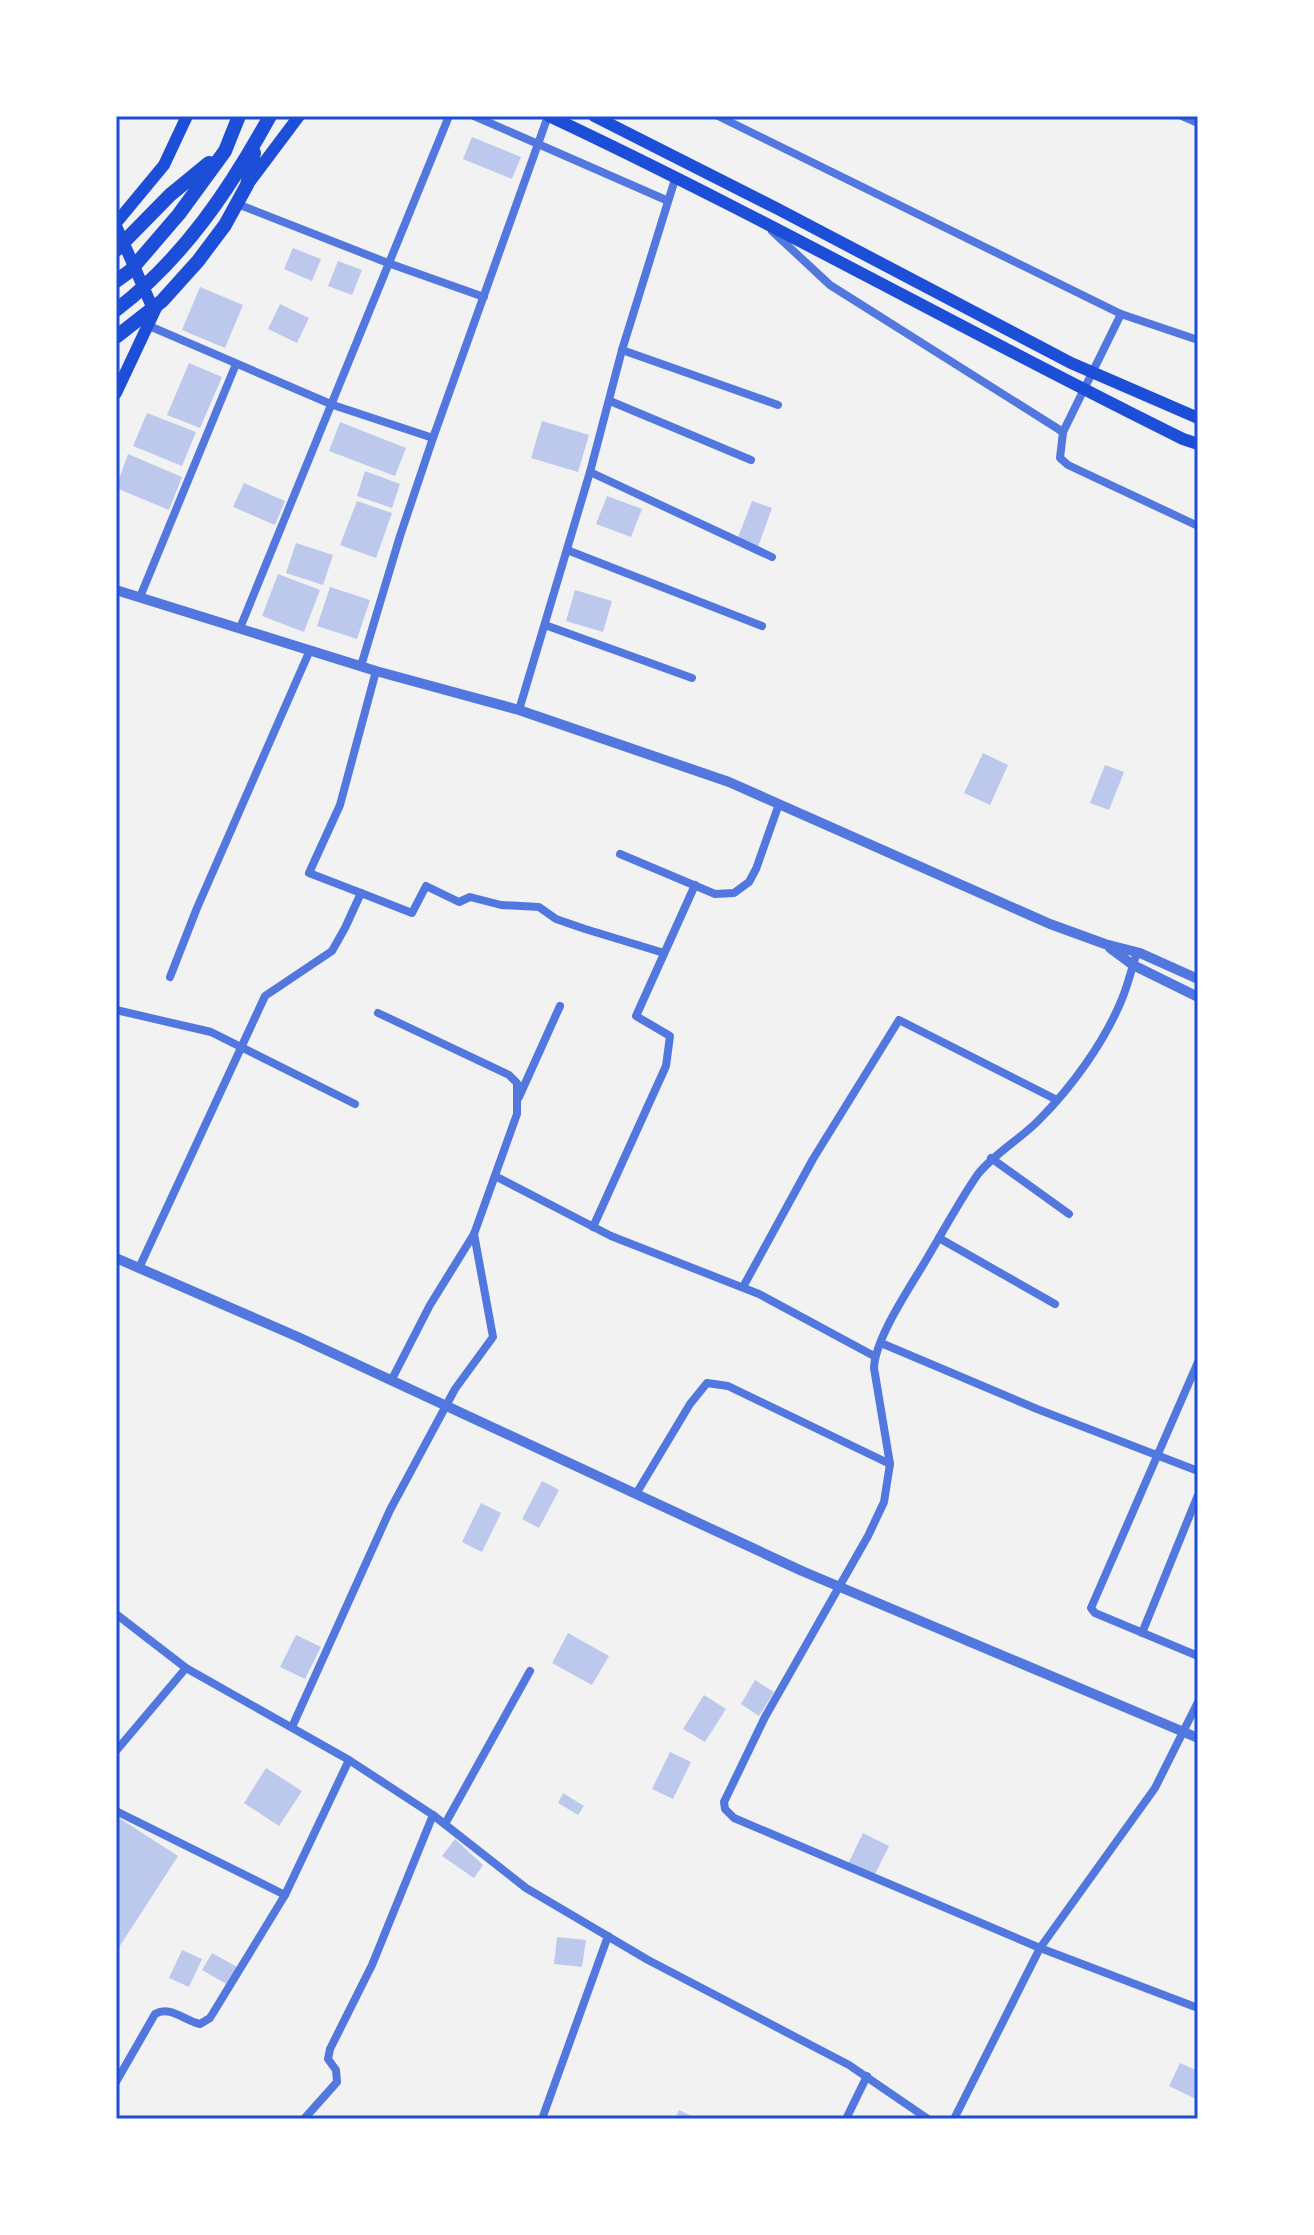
<svg xmlns="http://www.w3.org/2000/svg" width="1314" height="2235" viewBox="0 0 1314 2235" font-family="Signika,sans-serif">
<style>
.building{fill:#bdc9ec}
.lines{fill:none;stroke-linecap:round;stroke-linejoin:round}
.minor{stroke:#5277de;stroke-width:8}
.tertiary{stroke:#5277de;stroke-width:10}
.secondary{stroke:#1d4ed8;stroke-width:12}
.primary{stroke:#1d4ed8;stroke-width:14}
.neatline{fill:none;stroke:#1d4ed8;stroke-width:3}
</style>
<rect width="100%" height="100%" fill="#f2f2f2"/>
<!-- building -->
<g class="building">
<polygon points="472,137 521,157 512,179 463,159"/>
<polygon points="293,248 321,259 312,281 284,269"/>
<polygon points="338,261 362,270 352,295 328,286"/>
<polygon points="200,287 243,305 225,348 182,330"/>
<polygon points="280,304 309,318 297,343 268,329"/>
<polygon points="189,363 222,377 200,428 167,415"/>
<polygon points="147,413 196,432 182,466 133,446"/>
<polygon points="542,421 589,435 578,472 531,458"/>
<polygon points="340,422 406,448 395,476 329,451"/>
<polygon points="128,454 182,477 169,510 116,488"/>
<polygon points="365,471 400,484 392,508 357,496"/>
<polygon points="244,483 285,501 275,525 233,507"/>
<polygon points="607,496 642,509 631,537 596,524"/>
<polygon points="357,501 392,513 376,558 340,545"/>
<polygon points="752,501 772,508 758,547 737,540"/>
<polygon points="296,543 333,555 323,585 286,573"/>
<polygon points="278,574 320,590 304,632 262,616"/>
<polygon points="330,587 370,600 357,639 317,626"/>
<polygon points="575,590 612,601 603,632 566,621"/>
<polygon points="983,753 1008,765 990,805 964,793"/>
<polygon points="1105,765 1124,772 1109,810 1090,803"/>
<polygon points="542,1481 559,1490 539,1528 522,1519"/>
<polygon points="481,1503 501,1513 482,1552 462,1542"/>
<polygon points="568,1633 609,1656 592,1685 552,1663"/>
<polygon points="296,1635 321,1647 305,1679 280,1667"/>
<polygon points="755,1680 774,1692 759,1716 741,1704"/>
<polygon points="704,1695 726,1709 705,1742 683,1729"/>
<polygon points="670,1752 691,1762 673,1799 652,1789"/>
<polygon points="266,1768 302,1791 279,1826 244,1803"/>
<polygon points="563,1793 584,1806 578,1815 558,1803"/>
<polygon points="116,1816 178,1856 116,1952"/>
<polygon points="863,1833 889,1846 874,1876 848,1864"/>
<polygon points="455,1839 483,1865 474,1878 442,1856"/>
<polygon points="557,1937 586,1940 582,1967 554,1964"/>
<polygon points="182,1950 202,1959 189,1987 169,1978"/>
<polygon points="212,1953 239,1968 230,1986 202,1970"/>
<polygon points="1180,2063 1198,2071 1196,2099 1169,2086"/>
<polygon points="679,2110 698,2119 675,2119"/>
</g>
<g class="lines">
<!-- minor -->
<g class="minor">
<polyline points="474,116 666,200"/>
<polyline points="718,116 1121,314 1198,340"/>
<polyline points="1182,116 1198,123"/>
<polyline points="235,203 388,263 484,297"/>
<polyline points="772,231 830,285 1063,432"/>
<polyline points="1121,314 1063,432 1060,458 1068,465 1198,526"/>
<polyline points="147,325 333,405 433,438"/>
<polyline points="622,350 778,405"/>
<polyline points="610,401 751,460"/>
<polyline points="590,472 772,557"/>
<polyline points="567,550 762,626"/>
<polyline points="140,597 236,364"/>
<polyline points="545,625 692,678"/>
<polyline points="240,628 449,116"/>
<polyline points="361,666 400,536 433,438 548,116"/>
<polyline points="519,710 590,472 622,350 676,176"/>
<polyline points="620,854 715,894 734,893 749,882 756,869 779,804"/>
<polyline points="361,893 412,913 426,886 459,902 470,897 501,905 539,907 556,919 585,929 664,953"/>
<path d="M1137 952C1132 968 1128 984 1122 999 1104 1043 1071 1088 1038 1121 1019 1140 995 1153 978 1174 960 1200 945 1228 929 1255 913 1283 875 1337 874 1368L890 1464 884 1502 868 1536 765 1717 724 1802 725 1809 734 1818 1040 1948 1198 2008"/>
<polyline points="170,977 197,908 310,650"/>
<polyline points="116,1010 211,1032 355,1104"/>
<polyline points="378,1013 509,1075 517,1083 517,1114 474,1234 430,1305 391,1381"/>
<polyline points="519,1097 560,1006"/>
<polyline points="991,1158 1069,1214"/>
<polyline points="495,1176 611,1236 759,1294 874,1356"/>
<polyline points="593,1227 666,1066 670,1036 636,1016 695,885"/>
<polyline points="939,1238 1055,1304"/>
<polyline points="139,1268 265,996 332,951 345,928 361,893 309,873 340,805 376,671"/>
<polyline points="743,1287 813,1159 899,1020 1057,1100"/>
<polyline points="881,1343 1037,1409 1198,1471"/>
<polyline points="1198,1362 1091,1608 1095,1613 1198,1656"/>
<polyline points="636,1494 690,1404 707,1383 728,1386 890,1464"/>
<polyline points="116,1614 186,1668 349,1760 433,1815 526,1888 648,1960 849,2065 928,2119"/>
<polyline points="1142,1633 1198,1495"/>
<polyline points="292,1727 390,1510 455,1389 493,1337 474,1234"/>
<polyline points="116,1751 186,1668"/>
<polyline points="116,1811 285,1895 349,1760"/>
<polyline points="445,1824 530,1671"/>
<path d="M116 2082 155 2014C170 2005 185 2021 200 2024L210 2018 285 1895"/>
<polyline points="304,2119 337,2082 336,2070 328,2059 330,2049 372,1965 433,1815"/>
<polyline points="542,2119 608,1936"/>
<polyline points="846,2119 867,2076"/>
<polyline points="954,2119 1040,1948 1155,1788 1198,1702"/>
</g>
<!-- tertiary -->
<g class="tertiary">
<polyline points="116,590 376,671 519,710 729,782 1050,924 1105,944 1140,953 1198,979"/>
<polyline points="1110,948 1133,965 1198,997"/>
<polyline points="116,1258 298,1337 802,1571 1198,1738"/>
</g>
<!-- secondary -->
<g class="secondary">
<path d="M549 116C764 217 970 334 1183 439L1198 444"/>
<polyline points="594,116 776,208 1071,363 1198,418"/>
<polyline points="248,184 299,116"/>
<polyline points="116,223 164,165 187,116"/>
<polyline points="116,226 154,311"/>
<polyline points="116,393 156,308"/>
</g>
<!-- primary -->
<g class="primary">
<polyline points="116,250 170,195 209,163"/>
<polyline points="116,281 130,271 179,214 225,151 239,116"/>
<path d="M116 310C183 259 230 189 270 116"/>
<polyline points="116,337 162,301 198,261 225,225 247,185 254,153"/>
</g>
</g>
<!-- border -->
<rect width="1314" height="2235" fill="none" stroke="#ffffff" stroke-width="236"/>
<rect x="118" y="118" width="1078" height="1999" class="neatline"/>
</svg>
